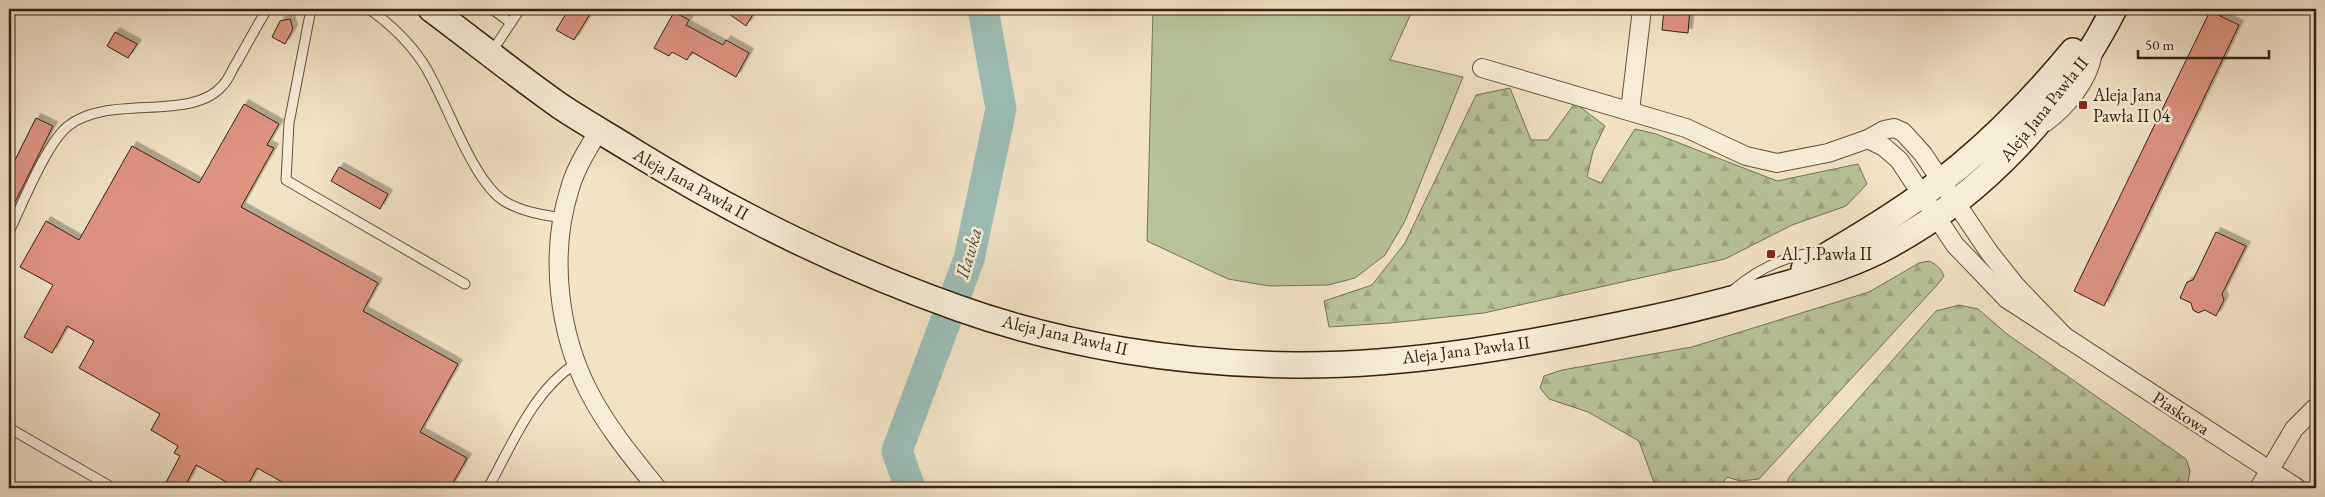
<svg xmlns="http://www.w3.org/2000/svg" width="2325" height="497" viewBox="0 0 2325 497" font-family="'EB Garamond',serif">
<style>
.green{fill:#b8c496;stroke:#757453}
.forest{fill:url(#forest-firs);stroke:#757453}
.lines{fill:none;stroke-linecap:round;stroke-linejoin:round}
.river{stroke:#9bbeb7;stroke-width:31}
.building{fill:#df9480;stroke:#322310;filter:url(#shadow)}
.service-casing{stroke:#62533d;stroke-width:11}
.minor-casing{stroke:#62533d;stroke-width:20}
.secondary-casing{stroke:#322310;stroke-width:28}
.service{stroke:#f6edd9;stroke-width:9}
.minor{stroke:#f6edd9;stroke-width:18}
.secondary{stroke:#f6edd9;stroke-width:25}
.poi-dot{fill:#8f2418;stroke:#f6edd9;stroke-width:2}
.labels{text-anchor:middle;stroke-width:5;stroke-linejoin:round;paint-order:stroke}
.poi-label{font-size:18px;fill:#322310;stroke:#f6edd9;text-anchor:start}
.street-label{font-size:18px;fill:#322310;stroke:#f6edd9}
.water-label{font-size:19px;font-style:italic;fill:#525242;stroke:#f6edd9}
</style>
<defs>
<pattern id="forest-firs" width="22" height="20" patternUnits="userSpaceOnUse" patternTransform="scale(1.25)"><rect width="22" height="20" fill="#b8c496"/><path d="M5 1l3.5 6h-7zM16 11l3.5 6h-7z" fill="#9fa880"/></pattern>
<filter id="shadow"><feDropShadow dx="4.5" dy="-4.5" stdDeviation="0" flood-color="#0004"/></filter>
</defs>
<rect width="100%" height="100%" fill="#f1e3c5"/>
<filter id="stains"><feTurbulence type="fractalNoise" baseFrequency=".004" numOctaves="4"/><feColorMatrix values="0 0 0 0 .2 0 0 0 0 .09 0 0 0 0 .02 0 0 0 .5 -.17"/></filter>
<radialGradient id="worn" r=".72"><stop offset=".6" stop-color="#630" stop-opacity="0"/><stop offset="1" stop-color="#630" stop-opacity=".3"/></radialGradient>
<!-- green -->
<polygon class="green" points="1153,9 1413,9 1390,60 1463,77 1405,221 1385,255 1355,278 1328,285 1269,286 1228,279 1147,241"/>
<!-- forest -->
<g class="forest">
<polygon points="1510,88 1531,140 1548,140 1575,103 1605,126 1593,151 1587,177 1601,183 1635,129 1656,134 1777,181 1858,164 1867,184 1846,206 1792,225 1725,259 1484,313 1390,323 1329,327 1324,301 1372,285 1405,243 1476,95"/>
<path d="M1929 261C1937 265 1941 268 1944 276L1938 284 1759 479 1740 481 1727 477 1719 488H1656L1639 441 1588 412 1549 399 1540 388 1544 376 1562 370 1692 347 1869 292 1919 263Z"/>
<polygon points="1959,305 1978,309 2007,334 2186,459 2190,471 2188,482 2178,488 1784,488 1790,476 1936,311"/>
</g>
<g class="lines">
<!-- river -->
<polyline class="river" points="910,488 897,451 969,259 1001,109 983,9"/>
</g>
<!-- building -->
<g class="building">
<polygon points="569,9 593,9 574,40 556,30"/>
<polygon points="722,9 756,9 746,26"/>
<polygon points="1664,9 1690,9 1688,33 1662,30"/>
<polygon points="2210,11 2239,25 2104,306 2074,291"/>
<polygon points="674,12 689,20 686,25 723,45 726,40 749,53 736,77 692,52 687,60 672,52 669,56 654,48"/>
<polygon points="290,19 293,29 285,44 272,37 280,21"/>
<polygon points="115,32 137,44 128,58 107,46"/>
<polygon points="244,104 279,124 267,145 274,148 241,207 378,283 363,311 458,364 420,432 467,458 450,488 293,488 257,468 246,488 237,488 196,465 184,488 163,488 180,456 174,453 178,446 151,430 160,414 79,368 94,341 67,326 52,353 24,337 53,285 20,267 46,221 79,240 132,146 199,183"/>
<polygon points="36,118 53,126 9,214 9,172"/>
<polygon points="339,167 388,194 380,209 331,181"/>
<polygon points="2216,232 2246,246 2222,294 2224,300 2216,316 2205,310 2198,313 2193,310 2191,303 2180,298 2187,282 2193,280"/>
</g>
<g class="lines">
<defs>
<g id="service">
<polyline points="311,9 289,123 286,180 465,284"/>
<path d="M369 9C389 23 409 42 423 63 446 98 471 180 504 201 522 212 543 215 563 218"/>
<polyline points="492,9 511,23"/>
<polyline points="491,53 520,9"/>
<path d="M2048 126C2070 110 2092 83 2097 56"/>
<path d="M9 232C22 205 46 144 68 126 109 93 192 123 223 85 229 79 232 69 237 62 247 44 257 26 267 9"/>
<path d="M1732 291C1756 270 1785 256 1817 252"/>
<polyline points="9,428 113,488"/>
<path d="M488 488C512 445 533 391 575 364"/>
</g>
<g id="minor">
<polyline points="1482,68 1686,128 1746,156 1777,163 1828,153 1868,139 1884,130 1894,128 1903,132 1923,154 1989,252 2016,286 2066,338"/>
<polyline points="1630,111 1642,9"/>
<path d="M599 130C588 149 576 167 570 188 549 253 558 332 589 392 607 427 632 457 657 488"/>
<polyline points="1868,139 1884,147 1899,160 1955,245 2007,299 2297,488"/>
<polyline points="2259,488 2294,429 2316,407"/>
</g>
<g id="secondary">
<path d="M431 9C474 41 516 75 560 106 584 122 609 136 633 151 735 214 845 268 958 308 1064 346 1182 364 1294 365 1411 366 1529 344 1643 320 1693 310 1741 297 1790 283 1824 273 1857 263 1888 246 1985 194 2064 107 2114 9"/>
<path d="M1804 269C1858 237 1913 205 1960 166 2001 132 2039 92 2073 51"/>
</g>
</defs>
<!-- service casing -->
<use href="#service" class="service-casing"/>
<!-- minor casing -->
<use href="#minor" class="minor-casing"/>
<!-- secondary casing -->
<use href="#secondary" class="secondary-casing"/>
<!-- service -->
<use href="#service" class="service"/>
<!-- minor -->
<use href="#minor" class="minor"/>
<!-- secondary -->
<use href="#secondary" class="secondary"/>
</g>
<!-- markers -->
<g class="poi-dot">
<rect x="2078" y="100" width="10" height="10" rx="2.5"/>
<rect x="1766" y="249" width="10" height="10" rx="2.5"/>
</g>
<g class="labels">
<!-- poi labels -->
<g class="poi-label">
<text x="2093" y="101">Aleja Jana<tspan x="2093" dy="21">Pawła II 04</tspan></text>
<text x="1781" y="260">Al. J.Pawła II</text>
</g>
<!-- street labels -->
<g class="street-label">
<text transform="translate(2044 109) rotate(-51)" y="6">Aleja Jana Pawła II</text>
<text transform="translate(691 184) rotate(29)" y="6">Aleja Jana Pawła II</text>
<text transform="translate(1065 335) rotate(13)" y="6">Aleja Jana Pawła II</text>
<text transform="translate(1466 350) rotate(-7)" y="6">Aleja Jana Pawła II</text>
<text transform="translate(2181 413) rotate(33)" y="6">Piaskowa</text>
</g>
<!-- water labels -->
<g class="water-label">
<text transform="translate(968 253) rotate(-74)" y="7">Iławka</text>
</g>
</g>
<!-- margin -->
<rect width="2325" height="497" fill="none" stroke="#f1e3c5" stroke-width="30"/>
<rect x="10" y="10" width="2305" height="477" fill="none" stroke="#322310" stroke-width="2.5"/>
<rect x="15" y="15" width="2295" height="467" fill="none" stroke="#322310"/>
<!-- scale -->
<path d="M2138 50v8h131v-8" fill="none" stroke="#322310" stroke-width="2.5"/>
<text x="2145" y="50" font-size="15" fill="#322310" stroke="#f6edd9" stroke-width="4" paint-order="stroke">50 m</text>
<rect width="100%" height="100%" filter="url(#stains)"/>
<rect width="100%" height="100%" fill="url(#worn)"/>
</svg>
